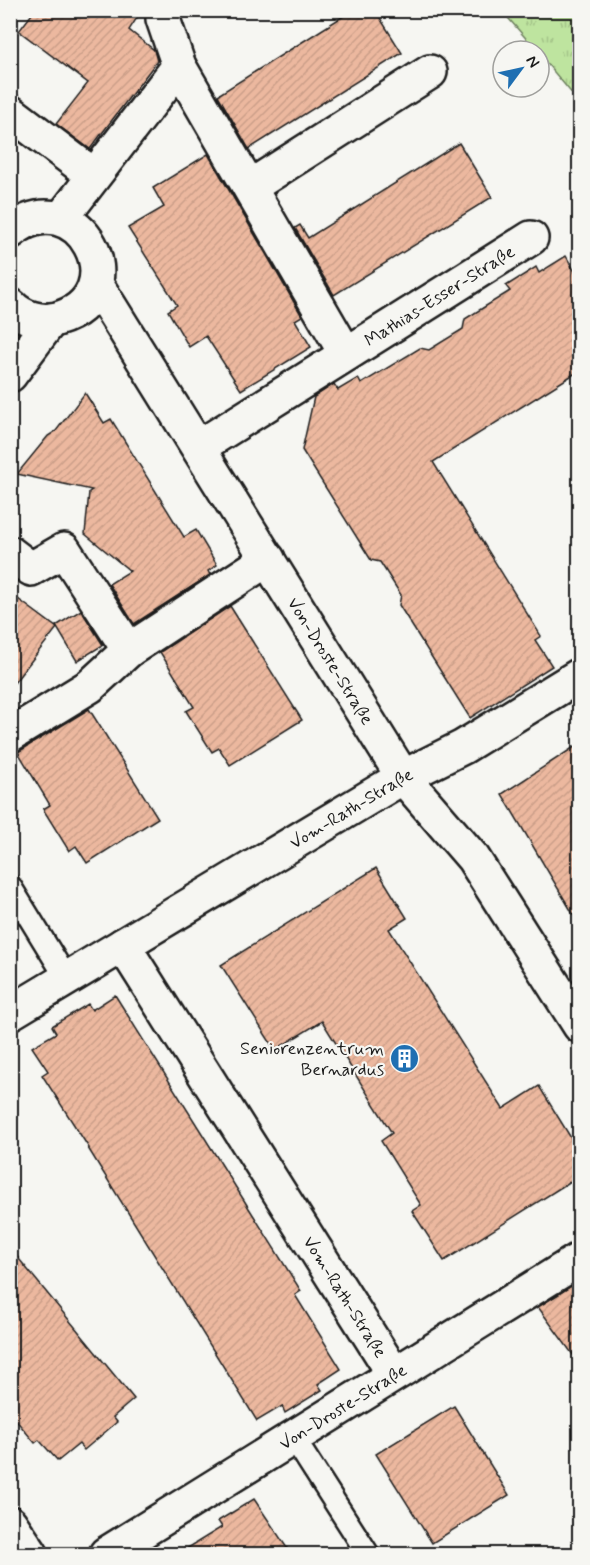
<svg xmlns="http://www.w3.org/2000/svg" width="590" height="1565" viewBox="0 0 590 1565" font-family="Mynerve,sans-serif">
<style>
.grass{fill:url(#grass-tufts);stroke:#6d805e;stroke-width:1.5}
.building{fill:url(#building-hatch);stroke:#1c1c1c;stroke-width:1.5}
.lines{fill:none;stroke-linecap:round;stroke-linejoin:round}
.lane-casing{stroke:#1c1c1c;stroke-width:26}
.street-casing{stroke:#1c1c1c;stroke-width:38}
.lane{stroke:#f6f6f2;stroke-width:21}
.street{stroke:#f6f6f2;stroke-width:33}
.labels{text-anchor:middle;stroke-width:4.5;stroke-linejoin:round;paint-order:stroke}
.street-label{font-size:18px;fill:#1c1c1c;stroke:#f6f6f2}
.poi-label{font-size:18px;fill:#1c1c1c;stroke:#f6f6f2;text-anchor:end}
</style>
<defs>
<pattern id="grass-tufts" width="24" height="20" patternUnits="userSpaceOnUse" patternTransform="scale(1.5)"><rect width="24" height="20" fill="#bee49f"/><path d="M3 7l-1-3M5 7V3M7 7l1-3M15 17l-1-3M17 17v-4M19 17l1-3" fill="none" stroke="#a3c388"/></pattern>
<pattern id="building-hatch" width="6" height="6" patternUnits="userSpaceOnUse" patternTransform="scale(1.5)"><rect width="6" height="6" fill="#ecb89f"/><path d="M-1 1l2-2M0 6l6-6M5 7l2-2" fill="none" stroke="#ca9e88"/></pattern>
</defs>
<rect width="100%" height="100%" fill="#f6f6f2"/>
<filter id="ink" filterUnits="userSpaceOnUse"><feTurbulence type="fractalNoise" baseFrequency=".0167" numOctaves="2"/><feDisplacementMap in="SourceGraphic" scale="12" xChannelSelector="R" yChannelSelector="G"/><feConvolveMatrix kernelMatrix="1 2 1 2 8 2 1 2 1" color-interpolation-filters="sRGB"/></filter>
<g filter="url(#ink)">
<!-- grass -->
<polygon class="grass" points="502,11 579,11 579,102 539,54 539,51 537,51"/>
<!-- building -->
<g class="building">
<polygon points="35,10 142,10 129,30 154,50 157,61 90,149 56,124 88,83 19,31"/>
<polygon points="353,10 375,10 402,53 249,149 218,95"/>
<polygon points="459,143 492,197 334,295 295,228 300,225 308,238"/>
<polygon points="208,154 302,316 295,320 311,347 241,390 206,336 189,347 168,311 177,305 128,228 164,207 153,188"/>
<polygon points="566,256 579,279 579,371 433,462 541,636 535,640 552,666 470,718 399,605 401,595 380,562 371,560 302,450 314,397 334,384 338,390 358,378 361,384 420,348 429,350 463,329 465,319 510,291 506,286 536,267 539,273"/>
<polygon points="85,393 104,423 111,419 184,537 196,530 217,565 208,571 210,575 134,624 109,584 130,571 85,534 89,492 92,490 17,474 48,436 56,431"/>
<polygon points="10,593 57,628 10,688"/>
<polygon points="230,606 302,720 230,765 219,748 212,752 186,711 194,707 160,652"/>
<polygon points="81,610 103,645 77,661 56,626"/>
<polygon points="89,709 158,818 87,863 76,846 69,851 43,809 50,805 18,752"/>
<polygon points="579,744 579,924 502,794"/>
<polygon points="376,868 407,918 389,929 503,1109 539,1086 579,1151 579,1176 444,1261 412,1211 421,1205 381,1141 392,1133 322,1021 275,1050 221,965"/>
<polygon points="115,995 301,1291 295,1295 341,1369 318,1384 322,1390 285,1413 282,1406 257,1421 88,1148 89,1148 42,1075 48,1071 32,1047 56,1033 52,1026 88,1004 92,1010"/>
<polygon points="10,1248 134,1399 113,1417 117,1422 84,1450 79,1444 58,1461 39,1440 35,1443 10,1413"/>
<polygon points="579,1281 579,1363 538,1307"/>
<polygon points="454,1406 509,1495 432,1543 376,1454"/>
<polygon points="254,1499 291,1554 178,1554 222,1527 218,1521"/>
</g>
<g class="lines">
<defs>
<g id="lane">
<polyline points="10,886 67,979"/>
<polyline points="293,1437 368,1554"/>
</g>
<g id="street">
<polyline points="163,19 179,66 346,354"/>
<polyline points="10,112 93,175"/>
<polyline points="250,187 430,72"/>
<polyline points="61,219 179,66"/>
<path d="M10 232C78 176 140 295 57 319 41 323 22 318 10 305"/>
<path id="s1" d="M96 284 403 777 473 858 580 1026"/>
<polyline points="10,375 51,320"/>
<path id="s2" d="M199 447 531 238"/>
<polyline points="10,553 31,569 64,550 129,650"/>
<polyline points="10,735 90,686 129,650 268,559"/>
<path id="s3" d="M123 945 394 1374"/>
<path id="s4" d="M10 1013 403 777 463 747 580 675"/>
<polyline points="10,1523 31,1554"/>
<path id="s5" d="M106 1554 580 1259"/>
</g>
</defs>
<!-- lane casing -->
<use href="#lane" class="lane-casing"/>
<!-- street casing -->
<use href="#street" class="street-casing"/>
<!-- lane -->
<use href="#lane" class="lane"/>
<!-- street -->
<use href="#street" class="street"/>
</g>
</g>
<!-- icons -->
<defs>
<symbol id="building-disc" viewBox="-11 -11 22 22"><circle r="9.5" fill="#1f6fb2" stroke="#f6f6f2"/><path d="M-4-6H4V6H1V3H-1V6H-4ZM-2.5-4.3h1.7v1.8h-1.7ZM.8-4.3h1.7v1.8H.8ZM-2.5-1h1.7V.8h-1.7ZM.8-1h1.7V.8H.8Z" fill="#fff"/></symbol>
</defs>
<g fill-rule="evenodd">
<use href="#building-disc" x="388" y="1042" width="33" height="33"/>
</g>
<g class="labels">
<!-- street labels -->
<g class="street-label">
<text dy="6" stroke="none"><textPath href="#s2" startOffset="284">Mathias-Esser-Straße</textPath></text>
<text dy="6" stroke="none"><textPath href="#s1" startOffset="444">Von-Droste-Straße</textPath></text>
<text dy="6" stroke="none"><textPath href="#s4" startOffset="398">Vom-Rath-Straße</textPath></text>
<text dy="6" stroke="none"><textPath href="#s3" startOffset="416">Vom-Rath-Straße</textPath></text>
<text dy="6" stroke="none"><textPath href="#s5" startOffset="279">Von-Droste-Straße</textPath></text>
</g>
<!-- poi labels -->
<g class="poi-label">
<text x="384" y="1054">Seniorenzentrum<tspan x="384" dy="21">Bernardus</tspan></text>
</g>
</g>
<!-- margin -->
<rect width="590" height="1565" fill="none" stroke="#f6f6f2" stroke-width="36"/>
<rect x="18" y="18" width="554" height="1529" fill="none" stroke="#1c1c1c" stroke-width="2" filter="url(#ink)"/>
<!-- north arrow -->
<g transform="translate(521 69) rotate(57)"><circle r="28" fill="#f6f6f2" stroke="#9f9f9c" stroke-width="1.5"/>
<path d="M0-4.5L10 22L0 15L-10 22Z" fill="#1f6fb2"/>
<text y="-9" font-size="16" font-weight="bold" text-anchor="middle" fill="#1c1c1c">N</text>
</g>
</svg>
